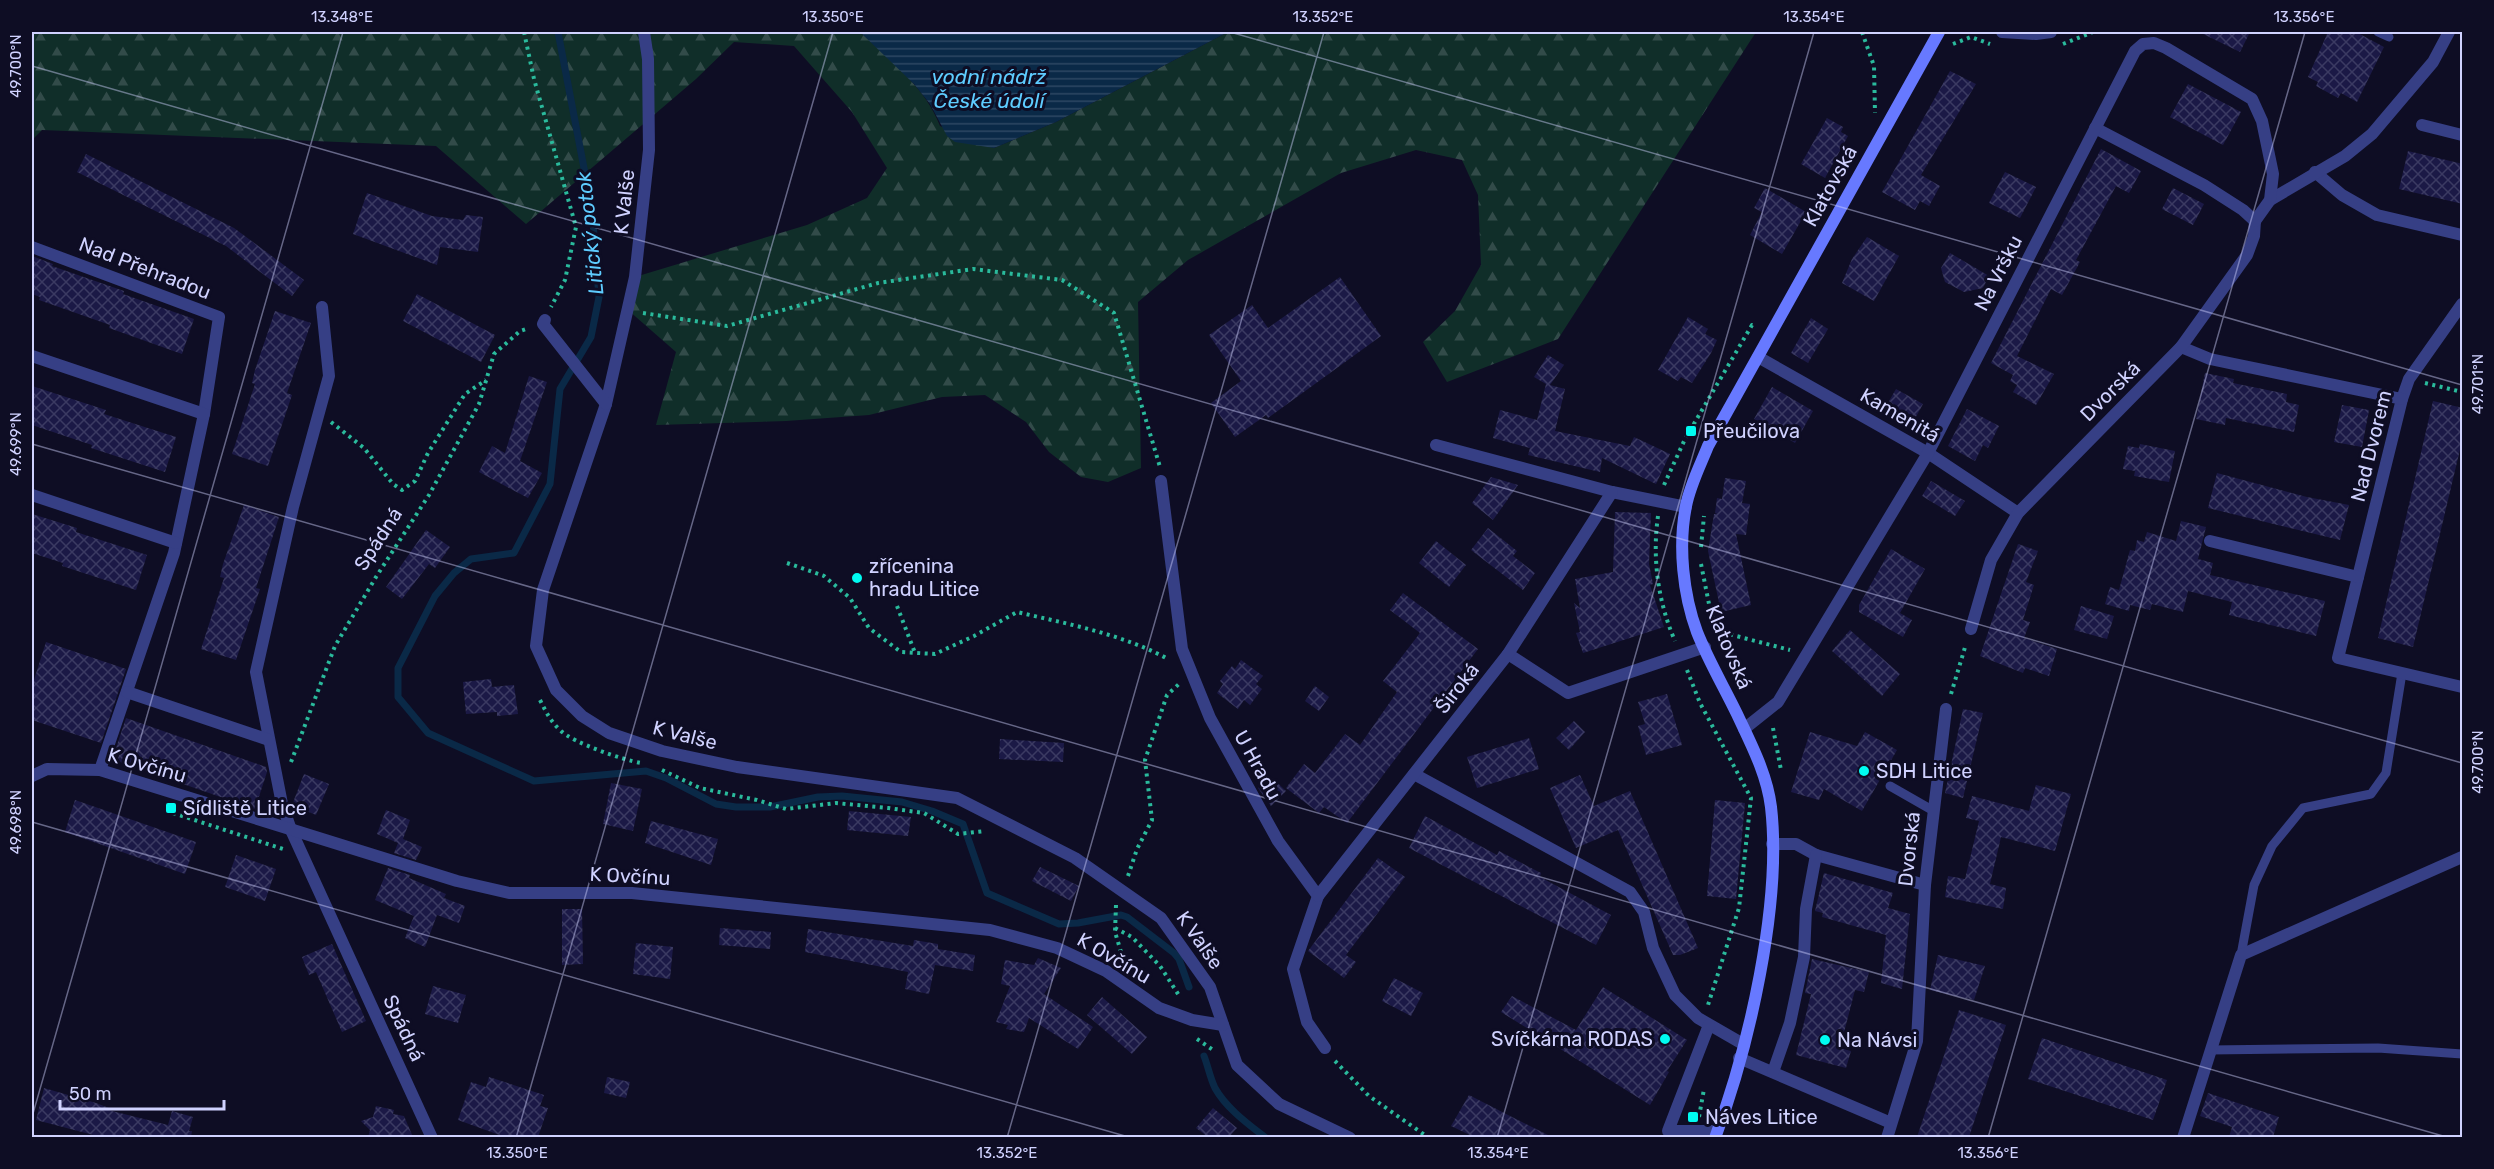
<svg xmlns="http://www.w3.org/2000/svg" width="2494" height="1169" viewBox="0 0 2494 1169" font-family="Rubik,sans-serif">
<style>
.forest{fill:url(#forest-firs)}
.water{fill:url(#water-rules)}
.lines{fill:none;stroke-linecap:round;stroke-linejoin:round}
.stream{stroke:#0a2947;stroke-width:7}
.building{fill:url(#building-cross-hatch)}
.path{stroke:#2aba9c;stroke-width:4;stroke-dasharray:3 4.5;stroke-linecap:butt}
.lane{stroke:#363f85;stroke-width:9}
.street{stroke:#363f85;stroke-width:12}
.secondary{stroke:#6779ff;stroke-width:12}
.ticks{fill:none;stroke:#d0d2ff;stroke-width:1.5;stroke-opacity:0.45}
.poi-dot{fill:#00fbf1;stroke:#0e0d24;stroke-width:2}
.labels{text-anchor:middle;stroke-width:6;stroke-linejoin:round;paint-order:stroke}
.street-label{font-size:20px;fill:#d0d2ff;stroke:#0e0d24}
.poi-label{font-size:20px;fill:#d0d2ff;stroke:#0e0d24;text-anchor:start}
.water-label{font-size:21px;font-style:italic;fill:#5eccff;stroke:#0e0d24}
.neatline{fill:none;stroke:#d0d2ff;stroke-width:2}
.ticks-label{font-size:15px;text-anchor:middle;fill:#d0d2ff}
</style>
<defs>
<pattern id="forest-firs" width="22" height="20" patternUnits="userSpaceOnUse" patternTransform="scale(1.5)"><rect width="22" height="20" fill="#102e29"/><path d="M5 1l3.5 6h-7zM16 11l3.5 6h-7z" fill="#324b49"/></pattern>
<pattern id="water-rules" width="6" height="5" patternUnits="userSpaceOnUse" patternTransform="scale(1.5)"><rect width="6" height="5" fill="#0a2947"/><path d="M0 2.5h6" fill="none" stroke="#2d4763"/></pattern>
<pattern id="building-cross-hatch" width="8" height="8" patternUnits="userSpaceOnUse" patternTransform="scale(1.5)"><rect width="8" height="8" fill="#1b1946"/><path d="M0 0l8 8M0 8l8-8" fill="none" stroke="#3b3a62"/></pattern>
</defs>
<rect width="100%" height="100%" fill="#0e0d24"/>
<!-- forest -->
<path class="forest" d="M32 32H860C889 59 926 88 940 126L994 148 1056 122 1228 32H1756L1558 339 1447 382 1423 342 1455 311 1481 265 1478 195 1462 160 1416 150 1341 173 1188 260 1138 302 1141 468 1108 482 1081 477 1049 452 1026 422 985 395 942 397 869 415 786 421 656 425 676 352 628 310 635 277 807 225 867 198 887 168 852 112 794 46 734 42 696 79 526 224 436 146 42 130 32 140Z"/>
<!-- water -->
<polygon class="water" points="860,32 1228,32 1056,122 994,148 955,142 947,136 930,104 914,84"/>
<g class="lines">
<!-- stream -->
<g class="stream">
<polyline points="558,32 592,210 599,297 591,337 560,389 550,484 514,553 471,559 454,573 435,596 398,668 398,697 428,733 534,781 646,771 666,778 716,804 736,807 770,807 818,797 842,796 902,802 932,811 963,824 987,893 1059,924 1078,923 1121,915 1127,917 1174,953 1179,959 1189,987"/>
<path d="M1204 1056C1208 1066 1210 1078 1215 1088 1226 1108 1248 1124 1266 1138"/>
</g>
</g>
<!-- building -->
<g class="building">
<polygon points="2199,32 2250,32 2240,52"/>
<polygon points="2328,32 2356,32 2384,47 2357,102 2341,93 2338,98 2316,86 2318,82 2308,77"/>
<polygon points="1950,71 1976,84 1921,175 1940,186 1929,206 1920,201 1915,210 1882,192"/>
<polygon points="2188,84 2241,112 2223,145 2170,117"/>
<polygon points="1827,118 1843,127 1841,132 1848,136 1825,178 1801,164"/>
<polygon points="2101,149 2141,171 2129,193 2116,186 2076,260 2080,262 2062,295 2051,289 2017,356 2054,374 2036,405 2013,392 2017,385 2010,381 2013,375 1991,363"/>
<polygon points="2408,151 2463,164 2463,204 2399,189"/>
<polygon points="86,154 234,228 304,280 292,296 226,246 77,172"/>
<polygon points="2005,172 2036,187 2020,218 1989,203"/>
<polygon points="1765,188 1806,212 1782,254 1750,235 1762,212 1754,208"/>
<polygon points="2173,188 2204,204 2193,225 2162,209"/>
<polygon points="367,193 432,216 463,220 466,215 483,217 478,252 440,247 437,265 353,234"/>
<polygon points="1867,237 1899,256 1874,301 1842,283 1852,259"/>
<polygon points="1950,253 1989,276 1983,288 1964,292 1945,282 1941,268"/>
<polygon points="32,256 53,264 52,266 124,291 123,294 194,319 182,354 109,328 110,325 39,300 40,297 32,294"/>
<polygon points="1340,277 1381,336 1268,418 1266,415 1235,437 1211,403 1241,381 1209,335 1252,305 1268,328"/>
<polygon points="417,294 495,335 481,362 403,321"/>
<polygon points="275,311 311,323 287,393 292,395 268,466 232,454 255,384 252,383 255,370"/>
<polygon points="1688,317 1708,329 1705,334 1717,340 1711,353 1692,383 1681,377 1678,381 1658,370"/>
<polygon points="1811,318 1828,329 1808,363 1791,353"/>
<polygon points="1548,355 1564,365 1550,385 1565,389 1555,431 1630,446 1634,437 1670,454 1656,484 1602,458 1600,472 1528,455 1530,448 1493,438 1500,410 1537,420 1546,384 1534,377"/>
<polygon points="2205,373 2234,379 2233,383 2287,394 2286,402 2299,405 2294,432 2226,418 2225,425 2196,419"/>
<polygon points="529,376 547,382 520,461 542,473 528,498 479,472 492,446 505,453"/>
<polygon points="32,386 106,410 104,414 176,437 165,472 91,448 92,445 32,425"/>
<polygon points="1772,387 1813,411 1795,443 1754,419"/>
<polygon points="1896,389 1923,404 1912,424 1885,408"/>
<polygon points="2433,401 2463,408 2463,437 2413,647 2378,638"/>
<polygon points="2342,405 2369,410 2362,447 2334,442"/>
<polygon points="1967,409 1999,426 1988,448 1983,445 1975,461 1948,446"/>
<polygon points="2140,444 2175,451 2169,482 2134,476 2135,471 2123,469 2128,446 2139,448"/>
<polygon points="2217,473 2307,497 2349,505 2340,540 2208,508"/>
<polygon points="1491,477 1518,485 1493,520 1472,503"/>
<polygon points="1725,478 1746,481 1742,503 1750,504 1746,535 1736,534 1751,605 1721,612 1708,551 1714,514 1717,514 1715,513 1717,498 1722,499"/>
<polygon points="1931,481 1965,501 1955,516 1922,496"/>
<polygon points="244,505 279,517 256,588 260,589 236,660 201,649 224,578 220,577 223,564"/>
<polygon points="1615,512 1651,513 1649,564 1653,584 1650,585 1664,627 1583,653 1576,633 1580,632 1574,603 1580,608 1575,579 1613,572"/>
<polygon points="32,514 77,528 76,532 147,555 136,590 62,566 63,563 32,553"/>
<polygon points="2181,521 2206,527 2198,559 2213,563 2210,575 2325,601 2316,636 2229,615 2232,602 2188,591 2183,612 2152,604 2150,610 2130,605 2129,611 2105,604 2110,587 2119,590 2130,550 2135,551 2137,540 2144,542 2147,532 2176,541"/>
<polygon points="1488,528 1517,551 1513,556 1535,573 1523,590 1471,550"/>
<polygon points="426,530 450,547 435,568 429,564 402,599 386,587"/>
<polygon points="1436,541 1466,565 1449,587 1419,563"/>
<polygon points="2018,544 2038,551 2026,582 2034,585 2023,620 2030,622 2024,638 2057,649 2049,676 2025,668 2023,673 1980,656"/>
<polygon points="1891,549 1925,569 1900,613 1912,620 1903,637 1859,612 1859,605"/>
<polygon points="1403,593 1478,649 1347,823 1324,807 1319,813 1286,788 1304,764 1315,773 1345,734 1360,745 1397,692 1383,681 1420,633 1390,610"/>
<polygon points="2081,606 2114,616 2107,639 2074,630"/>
<polygon points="1850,630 1900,674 1882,696 1832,651"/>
<polygon points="46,642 126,669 101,743 32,720 32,686"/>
<polygon points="1241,660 1263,676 1256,684 1262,689 1250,705 1244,700 1238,709 1217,693 1223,684 1220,681 1232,666 1235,669"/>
<polygon points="491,679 492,687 514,685 518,714 497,716 497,712 466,714 463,682"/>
<polygon points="1315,686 1329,697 1319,711 1305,701"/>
<polygon points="1667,694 1682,745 1646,755 1638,726 1645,724 1638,702"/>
<polygon points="1963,709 1983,713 1963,798 1945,793"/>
<polygon points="126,718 266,767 267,772 255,809 117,761 121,750 116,748"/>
<polygon points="1574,721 1585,732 1569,750 1556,738"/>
<polygon points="1810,732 1857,746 1865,732 1897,750 1862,811 1824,789 1819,800 1791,792"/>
<polygon points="1529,738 1539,769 1477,788 1467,757"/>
<polygon points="1000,739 1064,743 1063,762 999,759"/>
<polygon points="304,774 329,784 316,815 292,805"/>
<polygon points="1580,775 1594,806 1630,791 1698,948 1680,955 1673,955 1618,830 1576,848 1550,788"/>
<polygon points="1270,776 1286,791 1271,806 1258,788"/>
<polygon points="611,783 642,789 633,831 603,824"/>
<polygon points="2036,785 2071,794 2055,851 2001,837 1990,884 2006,888 2003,909 1945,897 1948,876 1965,879 1979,821 1966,818 1972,796 2029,811"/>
<polygon points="75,800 196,842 185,874 65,832"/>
<polygon points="1715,800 1745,803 1736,899 1707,896"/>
<polygon points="386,810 410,820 403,839 422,847 416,860 394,853 398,843 377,834"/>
<polygon points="849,811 911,817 908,836 847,830"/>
<polygon points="1425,816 1497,855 1499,851 1533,869 1541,873 1540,877 1611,915 1596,945 1409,848"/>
<polygon points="651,821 718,839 711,865 645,843"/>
<polygon points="236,855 276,869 265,901 225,887"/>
<polygon points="1378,858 1405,877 1346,955 1356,962 1344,978 1308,951"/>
<polygon points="1040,867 1079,886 1071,901 1032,881"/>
<polygon points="388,868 410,875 409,878 446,894 444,898 465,906 459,923 437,915 425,947 405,938 414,916 375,900"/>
<polygon points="1824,873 1893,893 1888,908 1910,914 1902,989 1881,983 1886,935 1822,917 1823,913 1815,911"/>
<polygon points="562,909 582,909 583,964 562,965"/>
<polygon points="720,928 771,932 770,949 719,945"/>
<polygon points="808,929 913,946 914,940 938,944 938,949 975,955 973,971 935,965 929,994 905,989 908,972 805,952"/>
<polygon points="636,943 673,947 670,979 633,974"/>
<polygon points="332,944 366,1021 342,1032 316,972 309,975 302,957"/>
<polygon points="1938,955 1985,966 1974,1000 1930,990"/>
<polygon points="1038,958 1061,968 1044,994 1093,1027 1078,1049 1029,1018 1024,1032 1006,1029 1008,1025 996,1022 1010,986 1001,984 1005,960 1034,965"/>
<polygon points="1812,959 1869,972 1864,992 1855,990 1840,1048 1851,1051 1846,1068 1796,1055 1811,994 1805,993"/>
<polygon points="1394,978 1423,993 1411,1016 1382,1001"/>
<polygon points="433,986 466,995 458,1023 425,1014"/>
<polygon points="1603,987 1687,1040 1667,1071 1669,1072 1650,1105 1501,1012 1512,996 1576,1030"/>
<polygon points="1102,997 1147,1037 1132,1054 1087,1015"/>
<polygon points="1959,1010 2006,1025 1969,1137 1917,1137"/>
<polygon points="2042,1038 2167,1080 2153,1120 2028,1079"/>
<polygon points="489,1077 544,1095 540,1106 548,1108 538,1137 505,1137 458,1120 471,1082 486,1087"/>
<polygon points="607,1077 630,1082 626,1098 604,1093"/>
<polygon points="44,1088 96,1103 109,1108 108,1110 168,1125 172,1111 193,1117 189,1131 192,1131 191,1137 101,1137 36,1120"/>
<polygon points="2208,1093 2279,1117 2273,1137 2229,1137 2232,1127 2200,1116"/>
<polygon points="1469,1095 1514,1118 1552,1137 1474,1137 1451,1126"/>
<polygon points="376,1106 394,1110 393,1114 404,1116 413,1137 368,1137 370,1130 361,1121 373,1117"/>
<polygon points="1213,1108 1237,1128 1229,1137 1208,1137 1196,1128"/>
</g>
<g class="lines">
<!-- path -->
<g class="path">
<polyline points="524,32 534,79 576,227 565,280 551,307"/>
<polyline points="1862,32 1874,66 1875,113"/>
<polyline points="1953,44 1971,37 1990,44"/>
<polyline points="2063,44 2093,32"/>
<polyline points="643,313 727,326 878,283 973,269 1062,280 1114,313 1160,467"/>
<polyline points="2425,383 2462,392"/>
<polyline points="331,422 364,448 393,484 402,490 415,481 428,453 465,394 486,380"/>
<polyline points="1664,485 1685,439 1752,325 1756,327"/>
<path d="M1658 516C1652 558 1658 602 1675 641"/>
<polyline points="1701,547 1704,516"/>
<path d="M787 563 824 576 850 598 869 628 901 652 935 654 974 636 1017 612C1068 624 1122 634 1168 659"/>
<polyline points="1701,564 1709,604 1717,631 1790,650"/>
<polyline points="897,606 915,653"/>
<polyline points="1687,670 1700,703 1751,798 1739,908 1708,1005"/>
<polyline points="1951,694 1966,644"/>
<path d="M540 700C546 712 551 722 561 731 574 743 623 760 641 763"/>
<polyline points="1773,728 1781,770"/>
<polyline points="291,762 335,646 376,577 429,495 479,404 494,354 520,331 529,328"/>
<polyline points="662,770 700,788 757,800 786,809 836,803 888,808 924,813 958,834 985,831"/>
<polyline points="173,813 283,849"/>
<polyline points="1128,876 1137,849 1152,820 1145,760 1167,695 1179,684"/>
<polyline points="1116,905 1115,932 1124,962"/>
<polyline points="1115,928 1132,937 1160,966 1180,997"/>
<polyline points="1197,1039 1213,1050"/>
<polyline points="1335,1061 1369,1096 1429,1138"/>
<polyline points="1699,1117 1704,1089"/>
</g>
<!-- lane -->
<g class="lane">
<polyline points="2378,32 2389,37"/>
<polyline points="1890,786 1932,810"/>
<polyline points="2241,955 2254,885 2272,846 2303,808 2371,794 2386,773 2402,673"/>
<polyline points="2210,1050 2378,1048 2462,1054"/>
</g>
<!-- street -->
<g class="street">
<polyline points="644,32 648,59 649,150 635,277 606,404 543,590 536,646 556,690 582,716 609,733 662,751 737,767 957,798 1075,858 1161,918 1210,987 1237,1065 1279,1104 1350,1138"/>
<polyline points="2002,32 2036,34 2051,32"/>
<polyline points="2422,125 2462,135"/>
<polyline points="2095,128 2204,185 2243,210 2255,221"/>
<polyline points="2315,172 2342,195 2377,215 2462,235"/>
<polyline points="2270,200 2345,156 2372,134 2433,62 2449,32"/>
<polyline points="32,247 219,317 204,414 174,553 100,770"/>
<polyline points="2462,304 2409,379 2402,399 2338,658 2462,687"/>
<polyline points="322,307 329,376 293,507 256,672 282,804 291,830 432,1138"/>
<polyline points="545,320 543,324 606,404"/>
<polyline points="2181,347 2210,359 2402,399"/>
<polyline points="32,356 204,414"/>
<polyline points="1758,357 1928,453 2018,513"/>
<polyline points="1436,445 1612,492 1686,507"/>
<polyline points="1161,481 1182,649 1210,718 1278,841 1318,896 1293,969 1307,1022 1325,1048"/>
<polyline points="32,495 176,543"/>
<polyline points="2210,541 2358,577"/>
<polyline points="1971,629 1991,560 2018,513 2181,347 2247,255 2254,236 2255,221"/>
<polyline points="1508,654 1568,693 1705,647"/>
<polyline points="127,692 269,740"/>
<polyline points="1744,729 1778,702 1928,453 2135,51 2143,44 2154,43 2166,48 2252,99 2262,121 2273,174 2270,200 2255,221"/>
<polyline points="1414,774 1630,892 1644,912 1653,948 1675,995 1698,1018 1743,1044"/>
<polyline points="32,776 47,769 100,770 457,881 509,893 632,893 990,930 1057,948 1106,971 1159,1008 1192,1020 1223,1025"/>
<polyline points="1772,844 1796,844 1816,855 1925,885"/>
<polyline points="1318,896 1508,654 1612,492"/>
<polyline points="1709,1025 1668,1131 1717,1131"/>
<polyline points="1739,1058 1891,1123"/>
<polyline points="1773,1072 1790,1023 1804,957 1806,909 1816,855"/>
<polyline points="1887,1138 1917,1041 1925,885 1946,709"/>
<polyline points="2183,1138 2241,955 2462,857"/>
</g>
<!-- secondary -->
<path class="secondary" d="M1715 1138C1749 1047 1782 904 1771 807 1767 774 1751 744 1737 714 1724 687 1708 660 1697 632 1683 594 1678 546 1686 506 1690 485 1700 466 1708 446L1939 32"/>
</g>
<!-- ticks -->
<path class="ticks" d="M1230 32 2462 385M32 66 2462 763M32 444 2450 1138M32 822 1132 1138M32 1117 343 32M516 1138 833 32M1007 1138 1324 32M1497 1138 1814 32M1988 1138 2305 32"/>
<!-- markers -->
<g class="poi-dot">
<rect x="1685" y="425" width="12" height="12" rx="3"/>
<circle cx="857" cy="578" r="6"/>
<circle cx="1864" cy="771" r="6"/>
<rect x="165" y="802" width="12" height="12" rx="3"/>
<circle cx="1665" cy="1039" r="6"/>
<circle cx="1825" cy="1040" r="6"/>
<rect x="1687" y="1111" width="12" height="12" rx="3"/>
</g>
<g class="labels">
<!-- street labels -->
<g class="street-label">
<text transform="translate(1830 186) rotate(-61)" y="7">Klatovská</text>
<text transform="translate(624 202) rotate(-84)" y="7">K Valše</text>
<text transform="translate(145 268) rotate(21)" y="7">Nad Přehradou</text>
<text transform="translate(1998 273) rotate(-63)" y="7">Na Vršku</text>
<text transform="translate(2110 391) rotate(-45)" y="7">Dvorská</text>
<text transform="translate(1900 415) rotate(30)" y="7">Kamenitá</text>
<text transform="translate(2371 446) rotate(-76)" y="7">Nad Dvorem</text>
<text transform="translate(378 539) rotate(-57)" y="7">Spádná</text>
<text transform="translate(1729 647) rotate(67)" y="7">Klatovská</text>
<text transform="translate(1457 688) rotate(-52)" y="7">Široká</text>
<text transform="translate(685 735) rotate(14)" y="7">K Valše</text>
<text transform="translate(147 765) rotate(16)" y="7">K Ovčínu</text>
<text transform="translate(1258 765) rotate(61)" y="7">U Hradu</text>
<text transform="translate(1909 849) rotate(-84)" y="7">Dvorská</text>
<text transform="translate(630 876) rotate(3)" y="7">K Ovčínu</text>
<text transform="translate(1200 940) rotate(55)" y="7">K Valše</text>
<text transform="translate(1114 958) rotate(30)" y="7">K Ovčínu</text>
<text transform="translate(404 1028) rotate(65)" y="7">Spádná</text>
</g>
<!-- poi labels -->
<g class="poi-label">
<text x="1703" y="438">Přeučilova</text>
<text x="869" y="573">zřícenina<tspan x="869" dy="23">hradu Litice</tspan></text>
<text x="1876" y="778">SDH Litice</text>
<text x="183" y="815">Sídliště Litice</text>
<text x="1653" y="1046" text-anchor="end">Svíčkárna RODAS</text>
<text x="1837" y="1047">Na Návsi</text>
<text x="1705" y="1124">Náves Litice</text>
</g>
<!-- water labels -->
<g class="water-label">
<text x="989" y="84">vodní nádrž<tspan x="989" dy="24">České údolí</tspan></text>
<text transform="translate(590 233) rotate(-96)" y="7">Litický potok</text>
</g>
</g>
<!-- border -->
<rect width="2494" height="1169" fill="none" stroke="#0e0d24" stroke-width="66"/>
<!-- scale -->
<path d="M60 1100v9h164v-9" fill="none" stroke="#d0d2ff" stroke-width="3"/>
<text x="69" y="1100" font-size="18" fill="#d0d2ff" stroke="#0e0d24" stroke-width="4.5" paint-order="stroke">50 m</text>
<rect x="33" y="33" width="2428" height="1103" class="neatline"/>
<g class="ticks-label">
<text x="342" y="22">13.348°E</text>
<text x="833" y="22">13.350°E</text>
<text x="1323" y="22">13.352°E</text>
<text x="1814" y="22">13.354°E</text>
<text x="2304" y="22">13.356°E</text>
<text transform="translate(16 66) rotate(-90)" y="5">49.700°N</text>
<text transform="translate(2478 384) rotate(-90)" y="5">49.701°N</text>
<text transform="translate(16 444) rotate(-90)" y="5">49.699°N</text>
<text transform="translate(2478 762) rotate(-90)" y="5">49.700°N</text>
<text transform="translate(16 822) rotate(-90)" y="5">49.698°N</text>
<text x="517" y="1158">13.350°E</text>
<text x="1007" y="1158">13.352°E</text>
<text x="1498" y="1158">13.354°E</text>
<text x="1988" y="1158">13.356°E</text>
</g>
</svg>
